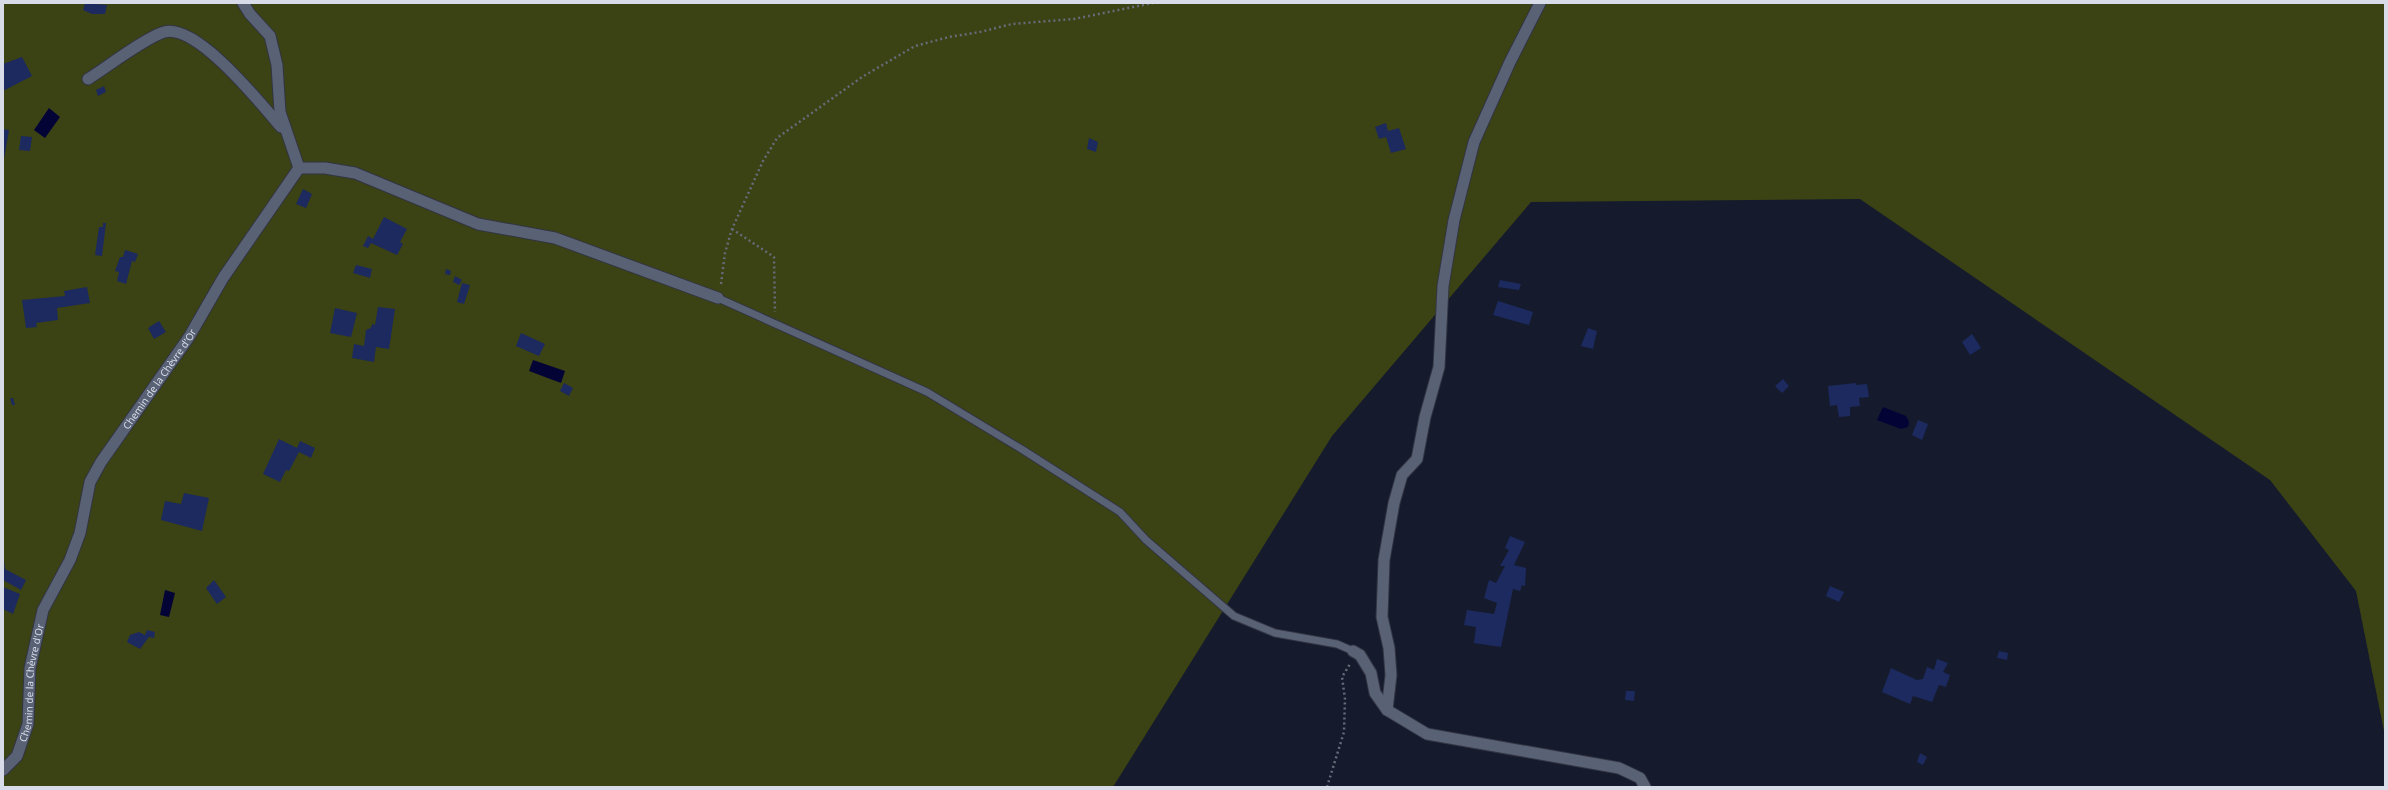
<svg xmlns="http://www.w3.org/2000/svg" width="2388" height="790" viewBox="0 0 2388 790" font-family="'Noto Sans',sans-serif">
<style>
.green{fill:#3b4213}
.water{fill:#030335}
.building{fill:#1c2a5f}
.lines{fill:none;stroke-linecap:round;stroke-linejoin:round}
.service-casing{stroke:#323543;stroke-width:9}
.minor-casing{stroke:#323543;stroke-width:13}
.path{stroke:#666b7a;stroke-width:2.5;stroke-dasharray:2 3;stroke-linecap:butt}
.service{stroke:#596175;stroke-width:7}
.minor{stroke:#596175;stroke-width:11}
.labels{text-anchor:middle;stroke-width:3.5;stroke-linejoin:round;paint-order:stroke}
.street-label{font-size:10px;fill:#d7dce8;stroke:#151b2c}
</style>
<rect width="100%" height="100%" fill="#151b2c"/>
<!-- green -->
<polygon class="green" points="3,3 2385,3 2385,736 2356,591 2270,480 1860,199 1531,202 1332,436 1113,787 3,787"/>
<!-- water -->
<g class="water">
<polygon points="49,108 60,117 45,138 34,130"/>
<polygon points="533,360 565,371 561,383 529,371"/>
<polygon points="1883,407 1906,416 1909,422 1908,427 1901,429 1877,420"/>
<polygon points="165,590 175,593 169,617 160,615"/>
</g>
<!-- building -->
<g class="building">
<polygon points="85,3 107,5 105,14 92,14 83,10"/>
<polygon points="22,57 32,76 3,91 3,64"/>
<polygon points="104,86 106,92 98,96 96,90"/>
<polygon points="1386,123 1388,131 1399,128 1406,149 1391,153 1386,137 1379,139 1375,127"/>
<polygon points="3,129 9,130 4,159 3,159"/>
<polygon points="21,136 32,137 30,151 19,150"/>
<polygon points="1089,138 1098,142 1096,152 1087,149"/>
<polygon points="303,189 312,194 306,208 296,204"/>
<polygon points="384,217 407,229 400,242 403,244 397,255 371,243 368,248 363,246 368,236 373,239"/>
<polygon points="103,223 106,223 102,256 95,255 99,227 103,227"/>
<polygon points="125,250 138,254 135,262 132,261 126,284 117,281 119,272 115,271 120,257 123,257"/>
<polygon points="356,265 372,269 370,278 353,273"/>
<polygon points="446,269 451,271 450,275 445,274"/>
<polygon points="455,276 462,280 459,285 453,282"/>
<polygon points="1500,280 1521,284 1519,290 1498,287"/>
<polygon points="462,283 470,285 464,304 457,302"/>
<polygon points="87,287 90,303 57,308 58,320 36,323 37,327 26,328 22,300 65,296 64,291"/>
<polygon points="1498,301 1533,312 1529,325 1493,315"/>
<polygon points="378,307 395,309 389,349 376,347 374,362 352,358 354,344 364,346 366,330 371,328 372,324 375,325"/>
<polygon points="335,308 357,313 351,337 330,333"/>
<polygon points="159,321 166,332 154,339 148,328"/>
<polygon points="1588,328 1597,331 1593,349 1581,346"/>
<polygon points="521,333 545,344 539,356 516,346"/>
<polygon points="1972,334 1981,348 1970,355 1962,342"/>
<polygon points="1783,379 1789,386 1782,393 1775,386"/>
<polygon points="564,383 573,388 569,396 560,391"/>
<polygon points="1856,383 1856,385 1867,384 1869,397 1859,398 1860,406 1850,407 1850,416 1839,417 1837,405 1830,406 1828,386"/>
<polygon points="10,398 13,398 15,405 12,405"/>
<polygon points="1918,420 1928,424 1922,440 1912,435"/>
<polygon points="279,439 297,448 300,441 315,448 311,458 299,452 289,471 286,470 280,482 263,474"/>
<polygon points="184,493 209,498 202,531 161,520 165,501 181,504"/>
<polygon points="1510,536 1525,542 1514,565 1526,568 1525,586 1522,585 1520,591 1513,589 1501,647 1474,643 1476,627 1464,625 1467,610 1494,614 1497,603 1484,598 1489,580 1496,583 1505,566 1500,566 1509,550 1505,548"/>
<polygon points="4,560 5,569 26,580 21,590 3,580"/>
<polygon points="214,580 226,597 217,604 206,588"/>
<polygon points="1830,586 1844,592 1839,602 1826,596"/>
<polygon points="3,587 20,594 13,614 3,609"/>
<polygon points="147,630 155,632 154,638 149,637 140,649 127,642 130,635 139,632 145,635"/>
<polygon points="1999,651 2008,653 2007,660 1997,658"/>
<polygon points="1937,659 1948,663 1943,672 1950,675 1946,687 1939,685 1932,702 1913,696 1910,704 1882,692 1891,668 1917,680 1923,679 1927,667 1934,670"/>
<polygon points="1626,691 1635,691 1634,701 1625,700"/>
<polygon points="1920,753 1927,757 1923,765 1917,762"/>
</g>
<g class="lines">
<defs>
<polyline id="service" points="718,298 927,392 1023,450 1120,512 1146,540 1234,616 1275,633 1337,644 1353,651"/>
<g id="minor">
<path d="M88 79C107 67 145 38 164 32 197 23 261 104 281 127H285"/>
<polyline points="299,168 325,168 355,173 478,224 555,238 718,298"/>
<polyline points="1353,651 1360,655 1371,673 1375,693 1387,710 1427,734 1619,768 1640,778 1645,787"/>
<polyline points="1387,710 1391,675 1389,648 1382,617 1384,560 1394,503 1402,475 1417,459 1425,417 1439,367 1443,286 1454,220 1474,142 1510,62 1540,3"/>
<path id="s1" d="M3 770 17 756 28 724 30 668 43 610 70 560 80 533 90 482 101 462 189 337 223 278 299 168 280 112 277 65 270 36 250 14 243 3"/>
</g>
</defs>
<!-- service casing -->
<use href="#service" class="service-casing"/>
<!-- minor casing -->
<use href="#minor" class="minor-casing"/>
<!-- path -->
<g class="path">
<polyline points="732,229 774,257 775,312"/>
<polyline points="721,284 725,253 732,229 763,161 777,138 862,77 915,46 949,37 980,32 1012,24 1074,19 1153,3"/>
<polyline points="1327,787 1344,732 1345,699 1342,677 1350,664"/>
</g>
<!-- service -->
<use href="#service" class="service"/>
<!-- minor -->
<use href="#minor" class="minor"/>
</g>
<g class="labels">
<!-- street labels -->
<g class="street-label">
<text dy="4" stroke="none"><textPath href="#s1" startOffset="431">Chemin de la Chèvre d'Or</textPath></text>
<text dy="4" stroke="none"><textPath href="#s1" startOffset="95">Chemin de la Chèvre d'Or</textPath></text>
</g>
</g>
<!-- border -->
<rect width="2388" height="790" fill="none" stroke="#d7dce8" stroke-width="8"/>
</svg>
